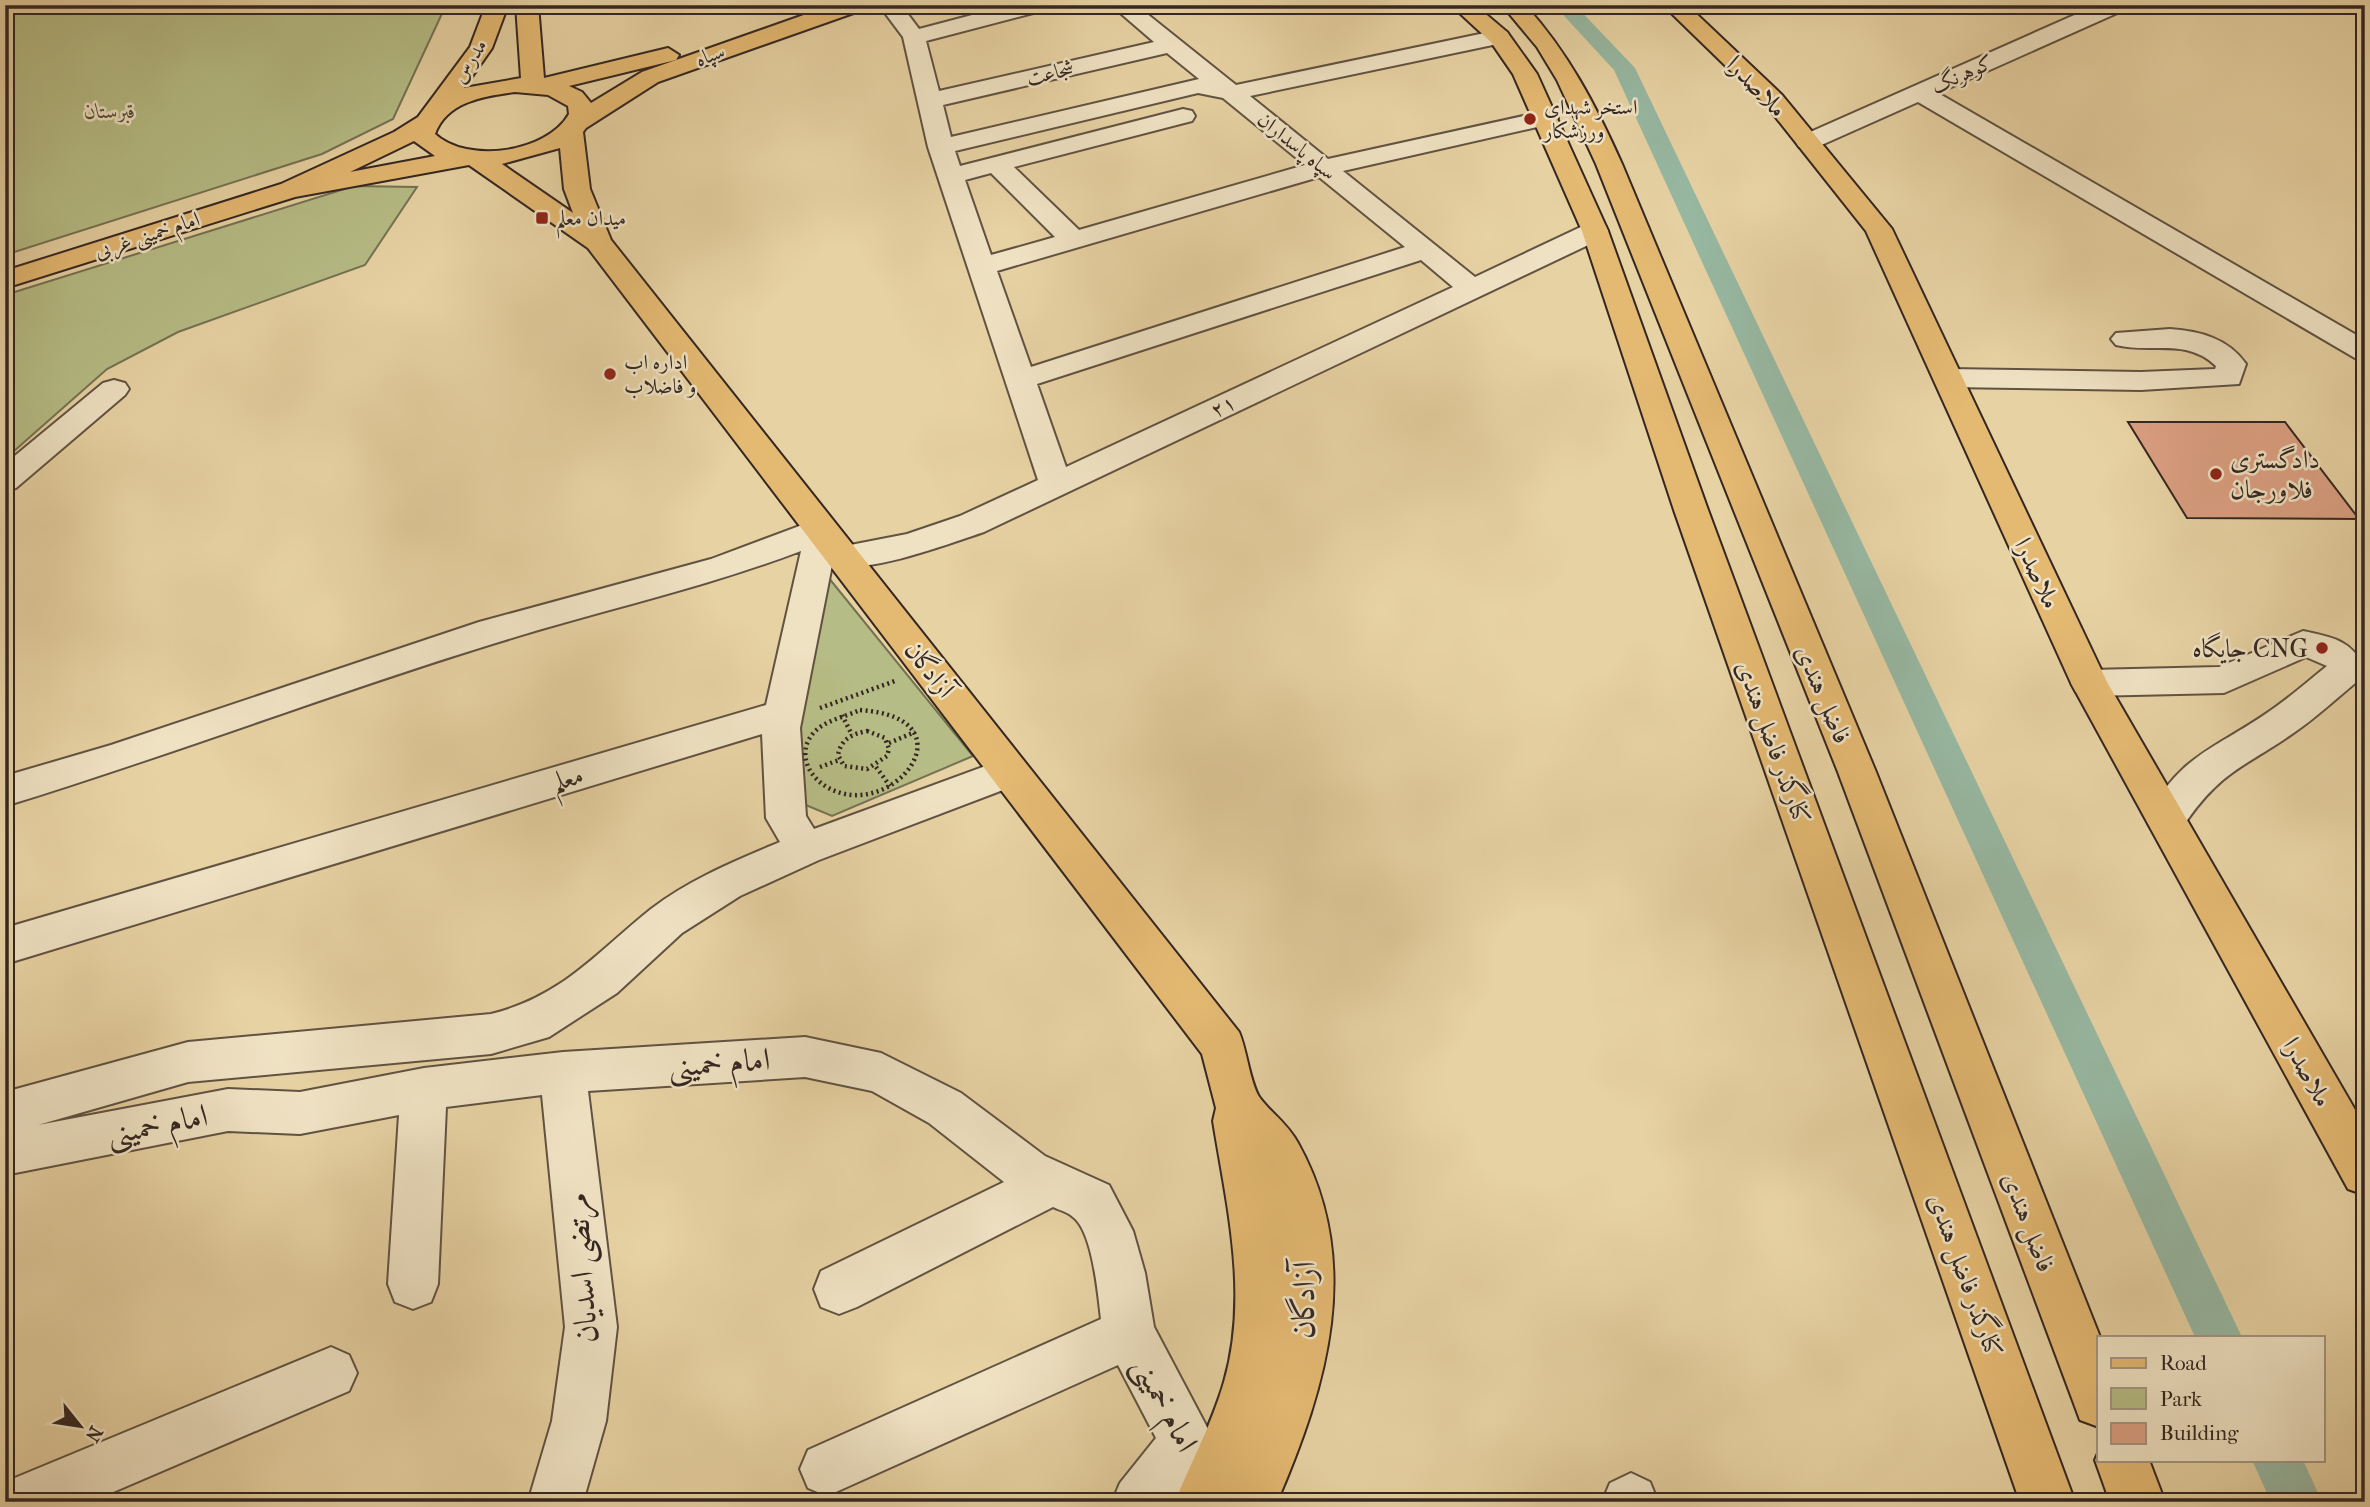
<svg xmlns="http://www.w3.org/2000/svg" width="2370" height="1507" viewBox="0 0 2370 1507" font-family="'IM FELL French Canon',Amiri,serif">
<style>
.green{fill:#b6bc85;stroke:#757254;stroke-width:2}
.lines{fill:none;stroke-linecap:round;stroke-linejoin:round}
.canal{fill:#97b8a2;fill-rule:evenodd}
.building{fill:#dba082;stroke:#342722;stroke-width:2}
.minor-casing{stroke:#615242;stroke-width:4}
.major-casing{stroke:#342722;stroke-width:4}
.path{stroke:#342722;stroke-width:4.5;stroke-dasharray:2 3.5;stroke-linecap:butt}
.minor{fill:#efe2c3;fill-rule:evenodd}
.major{fill:#e4b972;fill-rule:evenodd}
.poi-dot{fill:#8f2418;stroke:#efe2c3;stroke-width:2.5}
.labels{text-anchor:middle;stroke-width:5;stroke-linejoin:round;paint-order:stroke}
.far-street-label{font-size:21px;fill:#342722;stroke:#efe2c3}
.far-poi-label{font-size:21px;fill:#342722;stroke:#efe2c3;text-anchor:start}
.far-park-label{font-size:21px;font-style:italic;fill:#544c3b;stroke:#efe2c3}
.street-label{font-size:26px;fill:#342722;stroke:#efe2c3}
.poi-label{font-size:26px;fill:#342722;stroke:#efe2c3;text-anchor:start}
.near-street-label{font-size:32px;fill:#342722;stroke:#efe2c3}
</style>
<rect width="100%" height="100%" fill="#e7d2a3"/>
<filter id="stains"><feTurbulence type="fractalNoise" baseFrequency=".00286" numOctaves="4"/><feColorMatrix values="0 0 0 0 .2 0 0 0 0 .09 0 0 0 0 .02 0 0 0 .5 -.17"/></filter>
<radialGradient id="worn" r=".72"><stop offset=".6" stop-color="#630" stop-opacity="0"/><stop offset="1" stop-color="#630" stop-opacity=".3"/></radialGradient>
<!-- green -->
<g class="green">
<polygon points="5,5 446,5 393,119 322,154 5,255"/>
<polygon points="354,186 417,187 365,265 178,332 107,369 5,459 5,295"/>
<polygon points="828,577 973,756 832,816 801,803 801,674"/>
</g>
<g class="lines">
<!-- canal -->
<g class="canal">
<polygon points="1554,5 1575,5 1635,68 2242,1337 2195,1337 1614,70"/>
<polygon points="2252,1460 2303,1460 2322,1502 2271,1502"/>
</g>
</g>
<!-- building -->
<polygon class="building" points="2128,422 2285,422 2359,519 2187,518"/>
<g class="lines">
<defs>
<g id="minor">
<polygon points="809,5 831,5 832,6 821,13 813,11"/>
<path d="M879 5H901L919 29 1010 5H1048L1045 10 926 41 939 91 1154 42 1111 5H1136L1236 85 1499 30 1507 32 1510 37 1507 42 1250 96 1328 159 1546 111 1555 113 1558 118 1555 123 1343 171 1475 277 1585 225H1605L1608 231 1605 237 984 532C948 544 866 575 832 565L800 728 806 816 814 829 1010 757 1024 762 1029 772 1024 782 819 860 740 896 682 933 617 993 549 1037 491 1054 188 1082 38 1125 228 1089 300 1092 424 1068 563 1052 805 1037 881 1053 961 1093 1045 1156 1109 1185 1133 1231 1145 1273 1154 1327 1237 1484 1230 1502H1190L1184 1490 1174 1502H1112L1120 1483 1156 1438 1118 1365 827 1496 808 1488 800 1469 808 1450 1101 1319C1098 1295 1093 1232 1073 1217 1068 1212 1059 1210 1053 1207L857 1307 839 1314 821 1307 814 1289 821 1271 1004 1182 929 1123 872 1091 805 1077 588 1091 617 1327 606 1421 583 1502H528L552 1421 565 1327 542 1095 446 1107 438 1284 431 1302 413 1309 395 1302 388 1284 399 1115 300 1134 228 1131 5 1175V1092L188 1042 491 1014C563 996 596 953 651 909 690 879 735 861 780 842L766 818 762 734 5 964V928L766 705 801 551C703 588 602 610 502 641 335 692 172 755 5 806V776L111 745 479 622 711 559 810 522 822 519 834 522 839 530 835 548 907 534 960 516 1038 480 928 147 903 37ZM1167 53 1199 79 951 137 943 105ZM1198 93 1223 98 1305 165 1079 230 1014 167 1192 121 1195 116 1192 111 1183 109 960 166 955 151ZM991 173 1055 237 991 255 965 180ZM1319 177 1405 247 1031 367 997 271ZM1421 260 1453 287 1066 467 1037 384Z"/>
<polygon points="2097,5 2127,5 2124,10 1938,93 2365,340 2365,361 2355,358 1918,102 1817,147 1799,147 1796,142 1799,137"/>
<path d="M2170 329C2199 331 2228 338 2246 364L2239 384 2141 390 1948 387 1937 384 1933 378 1937 372 1948 369 2141 372 2215 369 2216 366C2186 337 2151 354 2116 345L2111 339 2116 333Z"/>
<polygon points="114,380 125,383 129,389 125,395 16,488 5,491 5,464 103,383"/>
<path d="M2303 631C2332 637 2352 640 2365 669L2360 679C2338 697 2316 718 2292 734 2246 766 2223 770 2188 819 2178 834 2169 836 2152 830L2146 819C2180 755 2213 750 2267 713 2288 699 2307 682 2327 666L2306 657 2224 693 2089 696 2076 692 2071 683 2076 674 2089 670 2219 667Z"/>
<polygon points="331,1347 349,1355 357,1373 349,1391 90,1502 5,1502 5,1482"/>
<polygon points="1631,1473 1650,1482 1658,1502 1602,1502 1610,1483"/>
</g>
<g id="major">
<path d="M486 5H508L492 48 464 88 521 78 516 5H538L544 78 668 48 679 55 676 60 569 86 582 92 591 103 642 72 832 5H865L862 10 658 82 586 128 583 132 590 189 611 240 1239 1032C1247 1050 1250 1084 1260 1098 1272 1114 1287 1123 1298 1143 1364 1262 1327 1386 1277 1502H1175C1191 1462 1212 1424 1224 1382 1249 1296 1227 1207 1213 1121L1216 1108 1202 1054 588 248 469 165 295 197 5 288V271L281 184 394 132 418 117 470 47ZM515 92 548 95 568 106 569 114C547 153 467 164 435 134 447 101 485 96 515 92ZM414 141 435 156 350 172 412 142ZM560 148 564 189 573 213 502 164Z"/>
<polygon points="1451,5 1475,5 1507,32 1537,74 1608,231 1708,510 2075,1502 2020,1502 1674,510 1582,231 1513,74 1491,42"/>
<path d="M1502 5H1525C1568 52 1596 106 1622 164L1876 772 2100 1337 2099 1427 2080 1420 2073 1401 1838 772 1596 164 1557 80 1537 47Z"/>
<polygon points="1663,5 1687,5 1782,95 1892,229 2107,682 2365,1127 2365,1195 2348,1189 2071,683 1866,231 1766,105"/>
<polygon points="2099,1451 2099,1460 2149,1460 2165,1502 2110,1502 2095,1460"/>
</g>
</defs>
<!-- minor casing -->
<use href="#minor" class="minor-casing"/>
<!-- major casing -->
<use href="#major" class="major-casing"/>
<!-- path -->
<g class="path">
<polyline points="820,708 895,681"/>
<path d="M860 710C976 718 891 825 827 787 801 772 796 740 825 724 836 718 849 715 860 710Z"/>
<polyline points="842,715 852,735"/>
<path d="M867 731 885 738 889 749 887 756 867 769 844 766 838 755C841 739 852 734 867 731Z"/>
<polyline points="889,743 915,732"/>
<polyline points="820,767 839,760"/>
<polyline points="876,767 890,786"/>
</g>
<!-- minor -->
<use href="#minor" class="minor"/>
<!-- major -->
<use href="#major" class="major"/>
</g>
<!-- markers -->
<g class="poi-dot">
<circle cx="1530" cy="119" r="7"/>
<rect x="535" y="211" width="14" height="14" rx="3.5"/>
<circle cx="610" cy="374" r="7"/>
<circle cx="2216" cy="474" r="7"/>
<circle cx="2322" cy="648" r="7"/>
</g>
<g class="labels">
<!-- far-street labels -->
<g class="far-street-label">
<text transform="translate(710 55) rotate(-20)" y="7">سپاه</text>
<text transform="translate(469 61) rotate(-58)" y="7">مدرس</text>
<text transform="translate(1050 73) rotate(-13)" y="7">شجاعت</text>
<text transform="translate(1962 74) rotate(-24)" y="7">کوهرنگ</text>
<text transform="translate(1297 146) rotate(39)" y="7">سپاه پاسداران</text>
<text transform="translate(147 235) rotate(-18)" y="7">امام خمینی غربی</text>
<text transform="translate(1223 406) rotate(-26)" y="7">۲۱</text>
</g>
<!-- far-poi labels -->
<g class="far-poi-label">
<text x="1544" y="114">استخر شهدای<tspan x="1544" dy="24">ورزشکار</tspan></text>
<text x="556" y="225">میدان معلم</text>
<text x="624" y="369">اداره اب<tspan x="624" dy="24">و فاضلاب</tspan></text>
</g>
<!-- far-park labels -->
<g class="far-park-label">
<text x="110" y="118">قبرستان</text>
</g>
<!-- street labels -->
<g class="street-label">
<text transform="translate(1757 86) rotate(46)" y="9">ملاصدرا</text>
<text transform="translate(2038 573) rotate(65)" y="9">ملاصدرا</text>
<text transform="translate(930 669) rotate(52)" y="9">آزادگان</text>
<text transform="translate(1824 694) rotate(67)" y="9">فاضل هندی</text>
<text transform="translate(1774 742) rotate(70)" y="9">کنارگذر فاضل هندی</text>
<text transform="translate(567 778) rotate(-17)" y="9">معلم</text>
<text transform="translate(2308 1072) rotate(61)" y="9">ملاصدرا</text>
<text transform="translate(2029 1222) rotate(69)" y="9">فاضل هندی</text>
<text transform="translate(1966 1275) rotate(70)" y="9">کنارگذر فاضل هندی</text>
</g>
<!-- poi labels -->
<g class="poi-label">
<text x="2230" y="468">دادگستری<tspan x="2230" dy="30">فلاورجان</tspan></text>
<text x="2308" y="657" text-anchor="end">جایگاه CNG</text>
</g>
<!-- near-street labels -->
<g class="near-street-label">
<text transform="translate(719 1062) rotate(-4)" y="11">امام خمینی</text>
<text transform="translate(157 1124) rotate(-11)" y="11">امام خمینی</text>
<text transform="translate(581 1268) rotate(-94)" y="11">مرتضی اسدیان</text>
<text transform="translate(1303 1300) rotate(-89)" y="11">آزادگان</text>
<text transform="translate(1166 1404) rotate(62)" y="11">امام خمینی</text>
</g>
</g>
<!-- margin -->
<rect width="2370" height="1507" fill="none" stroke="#e7d2a3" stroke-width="28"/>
<rect x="7" y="7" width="2356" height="1493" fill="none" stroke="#342722" stroke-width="3.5"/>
<rect x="14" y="14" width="2342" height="1479" fill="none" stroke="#342722" stroke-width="2"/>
<!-- legend -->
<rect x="2097" y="1336" width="228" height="126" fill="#efe2c3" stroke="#a49783" stroke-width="2"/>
<rect x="2111" y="1358" width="35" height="10" fill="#e4b972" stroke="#a49783" stroke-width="2"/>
<text x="2160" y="1370" font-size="21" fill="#342722">Road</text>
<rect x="2111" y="1388" width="35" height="21" fill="#b6bc85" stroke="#a49783" stroke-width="2"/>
<text x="2160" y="1406" font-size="21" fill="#342722">Park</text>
<rect x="2111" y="1423" width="35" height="21" fill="#dba082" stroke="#a49783" stroke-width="2"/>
<text x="2160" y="1440" font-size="21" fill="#342722">Building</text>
<!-- north arrow -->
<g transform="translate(80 1426) rotate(120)" stroke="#efe2c3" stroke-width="5" paint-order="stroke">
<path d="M0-5L12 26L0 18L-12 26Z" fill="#342722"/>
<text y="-10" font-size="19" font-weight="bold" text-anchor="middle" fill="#342722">N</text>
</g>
<rect width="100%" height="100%" filter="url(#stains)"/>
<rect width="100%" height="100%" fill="url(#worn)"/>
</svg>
